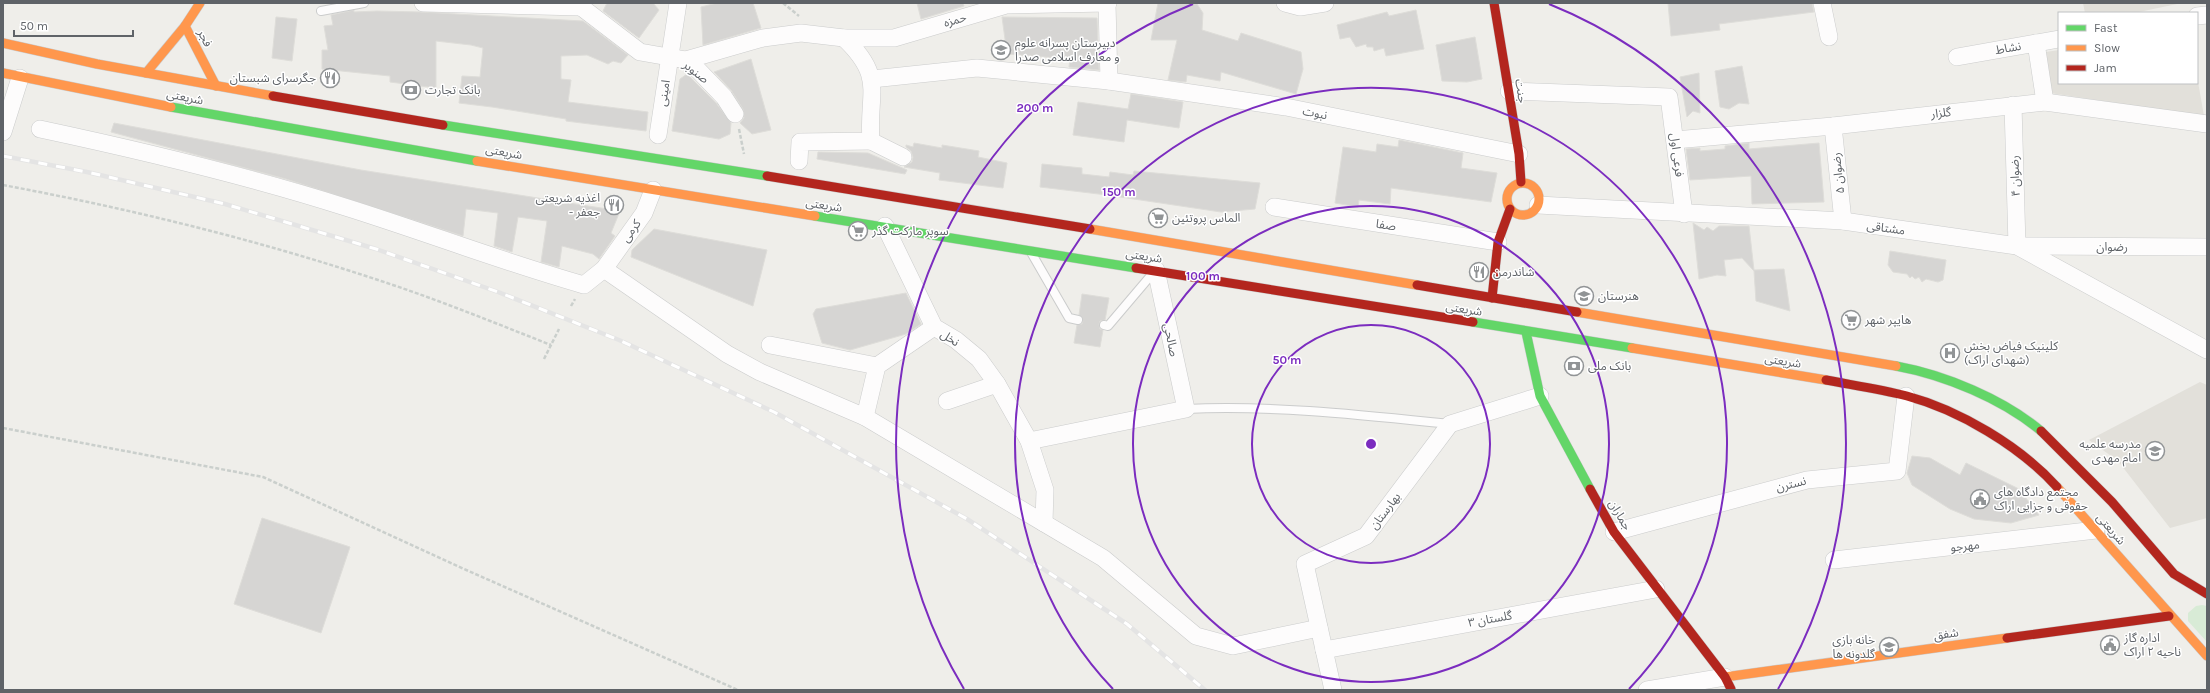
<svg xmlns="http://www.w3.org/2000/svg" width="2210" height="693" viewBox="0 0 2210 693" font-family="Karla,'Noto Sans Arabic',sans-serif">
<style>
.education{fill:#e2e0da}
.green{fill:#d8ebd6}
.building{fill:#d6d5d3;stroke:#deddd9}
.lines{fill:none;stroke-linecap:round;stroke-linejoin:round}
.lane-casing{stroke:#cbcccc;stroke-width:10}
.street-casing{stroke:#cbcccc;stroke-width:18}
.fast-casing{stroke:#cacacb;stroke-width:10}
.slow-casing{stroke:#cacacb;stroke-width:10}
.jam-casing{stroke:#cacacb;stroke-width:10}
.path{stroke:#cacfcc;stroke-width:2.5;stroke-dasharray:4 2;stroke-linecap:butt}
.lane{stroke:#fdfcfc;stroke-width:8}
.street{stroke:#fdfcfc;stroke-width:17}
.fast{stroke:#63d668;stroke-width:9}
.slow{stroke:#ff974d;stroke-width:9}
.jam{stroke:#b3261e;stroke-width:9}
.rail-casing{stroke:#e4e4e4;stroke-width:4.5}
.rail{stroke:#fff;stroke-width:3;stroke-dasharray:9;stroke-linecap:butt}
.ring{fill:none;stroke:#7b2cbf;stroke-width:2}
.labels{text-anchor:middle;stroke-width:3;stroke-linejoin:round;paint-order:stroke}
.street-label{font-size:12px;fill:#5f6368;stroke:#fff}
.poi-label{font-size:12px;fill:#5f6368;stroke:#fff;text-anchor:start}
.centre{fill:#7b2cbf;stroke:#fff;stroke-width:2}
.ring-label{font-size:12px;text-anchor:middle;font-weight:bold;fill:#7b2cbf;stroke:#fff;stroke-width:3;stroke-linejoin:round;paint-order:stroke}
</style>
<rect width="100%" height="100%" fill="#efeeea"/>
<!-- education -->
<g class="education">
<polygon points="2083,3 2182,3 2134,13 2085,13"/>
<polygon points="2059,50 2059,83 2197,83 2197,76 2204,116 2050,93 2044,56 2046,52"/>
<polygon points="2200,382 2207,385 2207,518 2170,528 2118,461 2089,440"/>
</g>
<!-- green -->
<polygon class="green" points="2202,605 2207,606 2207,642 2188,621 2188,613 2196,606"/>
<!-- building -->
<g class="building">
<polygon points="607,3 653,3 659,10 639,38 603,11"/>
<polygon points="717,3 753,3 761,28 703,45 701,7"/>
<polygon points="917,3 963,3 964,6 921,19"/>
<polygon points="1158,3 1197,4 1203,13 1202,30 1238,41 1241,33 1301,52 1303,69 1296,94 1221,72 1220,81 1187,75 1186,82 1168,80 1177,40 1151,40"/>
<polygon points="1668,3 1812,3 1814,12 1719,24 1720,30 1671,36"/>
<polygon points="354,10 354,12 377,11 420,12 583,21 628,55 621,63 613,61 608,64 587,55 561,56 561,79 571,80 568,102 648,112 646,131 566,121 566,119 492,107 459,103 462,76 480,77 483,48 471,45 436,41 436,88 390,82 390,76 322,69 322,50 328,50 324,26 333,25 331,15"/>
<polygon points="1416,10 1424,49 1386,56 1384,48 1374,51 1373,47 1367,47 1366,44 1356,47 1350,37 1340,39 1337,25 1387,12 1389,16"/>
<polygon points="276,17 297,19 292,61 272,58"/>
<polygon points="1002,17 1097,18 1099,70 1069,67 1070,59 1007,54"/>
<polygon points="1475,37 1482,79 1467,82 1442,81 1436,45"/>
<polygon points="751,59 771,130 752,134 740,123 744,118 743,109 731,90 714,72"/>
<polygon points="1742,66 1749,104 1739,103 1729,109 1720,107 1715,71"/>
<polygon points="1699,73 1700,113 1693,111 1687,117 1680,77"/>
<polygon points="687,74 716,103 731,123 730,134 719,139 672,131 680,79"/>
<polygon points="1131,94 1183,102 1179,128 1127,120 1124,142 1073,135 1078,102 1128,109"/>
<polygon points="114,123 361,170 620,211 611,233 615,236 599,259 593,254 562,246 559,267 541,262 547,221 518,217 512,252 494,246 498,213 466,209 463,236 286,179 111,132"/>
<polygon points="1399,140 1463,153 1461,168 1497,173 1491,202 1391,188 1390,204 1359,200 1358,207 1335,203 1343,147 1376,152 1377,144 1398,147"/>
<polygon points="914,143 942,148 942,145 979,151 978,157 1007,163 1003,188 939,180 940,173 904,167 912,162 913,157 911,151 906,147 906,145 913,147"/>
<polygon points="1749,143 1749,149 1819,143 1824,202 1752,204 1751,176 1690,180 1686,149 1700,148 1700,151 1725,149 1725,146"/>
<polygon points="818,152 868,153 907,170 905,174 817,159"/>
<polygon points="1042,164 1082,168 1082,174 1109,177 1110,172 1133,175 1134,171 1260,183 1255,209 1221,212 1107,195 1040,187"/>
<polygon points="1693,223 1704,230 1707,227 1713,231 1719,226 1749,226 1754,270 1784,269 1790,311 1756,301 1754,271 1742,258 1724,260 1726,276 1717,275 1699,279"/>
<polygon points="654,229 767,250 753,306 631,257 632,250"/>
<polygon points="1890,251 1946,260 1943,280 1938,282 1926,279 1922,282 1919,277 1915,279 1912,276 1910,278 1907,274 1893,272 1888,265"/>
<polygon points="906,293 921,324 906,334 850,350 822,343 813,314 816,309"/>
<polygon points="1082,294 1109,298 1105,320 1100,321 1099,324 1100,329 1103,330 1100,347 1074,343 1077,325 1082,324 1083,321 1079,315"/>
<polygon points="1912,456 1930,458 1960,475 1966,463 2019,489 2039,515 2011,523 1974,519 1950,509 1912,485 1907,473"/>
<polygon points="262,518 350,547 321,633 234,604"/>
</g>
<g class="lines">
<defs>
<g id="lane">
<polyline points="321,11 364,3"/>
<polyline points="1032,254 1069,318 1078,320"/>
<polyline points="1104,325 1108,326 1153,273"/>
<path d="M1186 409C1274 405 1362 415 1450 424"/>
</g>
<g id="street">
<polyline points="423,3 581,7"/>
<polyline points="576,3 640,52 686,60 698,70 724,97 735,114"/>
<polyline points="1285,3 1300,7 1325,3"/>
<polyline points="1822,3 1829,37"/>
<polyline points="1107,4 1109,81"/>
<polyline points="2197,16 2207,15"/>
<polyline points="2036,43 2045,102"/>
<polyline points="1957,57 2059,39"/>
<polyline points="686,60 763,38 801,33 844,38 894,38 1006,5 1108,3"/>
<polyline points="872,79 977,68 1109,81 1286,107 1519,154"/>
<polyline points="1509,91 1669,97 1684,214"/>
<polyline points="2013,105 2017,246 2207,247"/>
<polyline points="1833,126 1843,221"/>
<path d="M40 129C143 151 245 175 345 207 425 232 503 262 584 285L604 269 644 213 653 190"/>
<polyline points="3,132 20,78"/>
<polyline points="658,135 678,3"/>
<polyline points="1675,140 1833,126 2045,102 2207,124"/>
<polyline points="871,141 903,157"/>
<path d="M799 161 800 142 871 141C867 93 886 78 844 38"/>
<polyline points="1538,205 1843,221 2017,246 2207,350"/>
<polyline points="1274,207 1498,242"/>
<polyline points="885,226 934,327 956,340 979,359 997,384 1029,441 1045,490 1044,523"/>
<polyline points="604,269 727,354 760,372 865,417 1103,558 1196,636 1233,646 1319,628"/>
<polyline points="770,345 877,366"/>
<polyline points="947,401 997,384"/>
<polyline points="865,417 877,366 934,327"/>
<polyline points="1029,441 1186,409 1156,270"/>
<polyline points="1614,532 1807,480 1897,471 1906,396"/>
<polyline points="1834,560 2096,530"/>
<polyline points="1324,650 1656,589"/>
<polyline points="1333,690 1305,564 1366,536 1450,424 1540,396"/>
<polyline points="1647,690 1725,677"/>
</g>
<g id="fast">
<polyline points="171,107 477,161"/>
<polyline points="443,125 767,176"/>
<polyline points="815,216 1136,268"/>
<polyline points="1473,322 1632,348"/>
<polyline points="1526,332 1540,396 1590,489"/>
<path d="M1896 366C1945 375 2003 399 2041 431"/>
</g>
<g id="slow">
<polyline points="185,26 216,86"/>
<polyline points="3,43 97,64 273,96"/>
<polyline points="3,73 171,107"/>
<polyline points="146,73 185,26 200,3"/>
<polyline points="477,161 815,216"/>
<circle cx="1523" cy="199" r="16"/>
<polyline points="1090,229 1417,285"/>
<polyline points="1577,312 1896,366"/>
<polyline points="1632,348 1826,380"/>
<polyline points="2057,487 2207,656"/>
<polyline points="1725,677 2007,638"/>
</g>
<g id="jam">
<polyline points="1494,3 1519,154 1521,182"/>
<polyline points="273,96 443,125"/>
<polyline points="767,176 1090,229"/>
<polyline points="1136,268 1473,322"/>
<polyline points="1417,285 1577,312"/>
<polyline points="1492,298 1498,242 1510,209"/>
<path d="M1826 380C1852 385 1880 389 1907 396 1959 410 2020 446 2057 487"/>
<polyline points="2041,431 2112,502 2174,574 2207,594"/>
<polyline points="1590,489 1614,532 1725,677 1731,689"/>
<polyline points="2007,638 2169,616"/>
</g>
</defs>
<!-- lane casing -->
<use href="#lane" class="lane-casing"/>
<!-- street casing -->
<use href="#street" class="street-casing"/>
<!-- fast casing -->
<use href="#fast" class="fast-casing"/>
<!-- slow casing -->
<use href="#slow" class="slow-casing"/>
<!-- jam casing -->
<use href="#jam" class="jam-casing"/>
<!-- path -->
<g class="path">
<polyline points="783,3 799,16"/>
<polyline points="739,129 744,154"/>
<path d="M3 185C131 209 258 240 381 281 439 300 495 323 551 345"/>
<polyline points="571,306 575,299"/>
<polyline points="544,359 559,329"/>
<polyline points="3,428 263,477 464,569 738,690"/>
</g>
<!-- lane -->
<use href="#lane" class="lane"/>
<!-- street -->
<use href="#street" class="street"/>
<!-- fast -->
<use href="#fast" class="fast"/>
<!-- slow -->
<use href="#slow" class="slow"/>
<!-- jam -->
<use href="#jam" class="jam"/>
<defs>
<polyline id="rail" points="3,156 87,172 225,204 376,249 498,292 619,340 774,412 967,519 1127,624 1205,690"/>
</defs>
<!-- rail casing -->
<use href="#rail" class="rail-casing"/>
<!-- rail -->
<use href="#rail" class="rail"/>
</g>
<!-- distance rings -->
<g class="ring">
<circle cx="1371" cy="444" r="119"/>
<circle cx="1371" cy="444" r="238"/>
<path d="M1113 689A356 356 0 1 1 1629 689"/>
<path d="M964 689A475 475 0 0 1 1193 4M1549 4A475 475 0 0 1 1778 689"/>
</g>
<!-- icons -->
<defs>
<symbol id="school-ring" viewBox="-11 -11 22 22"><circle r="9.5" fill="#fff" stroke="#919496" stroke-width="1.5"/><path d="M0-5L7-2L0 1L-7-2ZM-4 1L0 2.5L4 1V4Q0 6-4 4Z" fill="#919496"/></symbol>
<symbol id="restaurant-ring" viewBox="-11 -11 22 22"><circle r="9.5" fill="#fff" stroke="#919496" stroke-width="1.5"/><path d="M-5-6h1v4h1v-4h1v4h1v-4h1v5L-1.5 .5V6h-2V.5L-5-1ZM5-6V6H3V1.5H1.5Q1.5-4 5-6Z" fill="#919496"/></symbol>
<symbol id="bank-ring" viewBox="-11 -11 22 22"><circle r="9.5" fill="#fff" stroke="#919496" stroke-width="1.5"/><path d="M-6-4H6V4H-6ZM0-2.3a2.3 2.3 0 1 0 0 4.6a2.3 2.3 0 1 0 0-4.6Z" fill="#919496"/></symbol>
<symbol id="supermarket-ring" viewBox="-11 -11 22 22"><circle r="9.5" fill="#fff" stroke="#919496" stroke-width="1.5"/><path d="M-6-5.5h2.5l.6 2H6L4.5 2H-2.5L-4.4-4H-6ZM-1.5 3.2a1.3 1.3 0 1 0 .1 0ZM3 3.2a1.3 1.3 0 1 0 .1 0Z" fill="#919496"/></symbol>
<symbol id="hospital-ring" viewBox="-11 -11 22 22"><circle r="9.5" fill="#fff" stroke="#919496" stroke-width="1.5"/><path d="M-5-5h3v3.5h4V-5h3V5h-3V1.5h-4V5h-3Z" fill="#919496"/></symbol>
<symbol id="civic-ring" viewBox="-11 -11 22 22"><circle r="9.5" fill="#fff" stroke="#919496" stroke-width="1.5"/><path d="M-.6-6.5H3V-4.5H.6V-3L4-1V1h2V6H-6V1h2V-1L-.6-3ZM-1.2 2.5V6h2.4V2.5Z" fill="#919496"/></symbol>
</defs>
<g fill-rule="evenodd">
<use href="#school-ring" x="990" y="39" width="22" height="22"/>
<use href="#restaurant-ring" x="319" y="67" width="22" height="22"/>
<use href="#bank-ring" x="400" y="79" width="22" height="22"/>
<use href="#restaurant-ring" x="603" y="194" width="22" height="22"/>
<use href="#supermarket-ring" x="1147" y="207" width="22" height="22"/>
<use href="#supermarket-ring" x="847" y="220" width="22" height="22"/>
<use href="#restaurant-ring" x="1468" y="261" width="22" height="22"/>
<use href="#school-ring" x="1573" y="285" width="22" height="22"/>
<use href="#supermarket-ring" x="1840" y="309" width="22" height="22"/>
<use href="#hospital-ring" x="1939" y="342" width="22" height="22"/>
<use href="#bank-ring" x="1563" y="355" width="22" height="22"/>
<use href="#school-ring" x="2144" y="440" width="22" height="22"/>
<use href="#civic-ring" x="1969" y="488" width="22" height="22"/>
<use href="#civic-ring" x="2099" y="634" width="22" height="22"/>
<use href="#school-ring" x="1878" y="636" width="22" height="22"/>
</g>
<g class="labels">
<!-- street labels -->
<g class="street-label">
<text transform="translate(955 20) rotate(-16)" y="4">حمزه</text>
<text transform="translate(205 38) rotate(63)" y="4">فجر</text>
<text transform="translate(2008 48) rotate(-10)" y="4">نشاط</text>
<text transform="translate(696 72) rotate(38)" y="4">صنوبر</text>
<text transform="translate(1521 91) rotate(81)" y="4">جنت</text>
<text transform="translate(664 93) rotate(-82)" y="4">امینی</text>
<text transform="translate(185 97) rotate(11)" y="4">شریعتی</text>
<text transform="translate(1315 113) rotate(11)" y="4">نبوت</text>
<text transform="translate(1941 113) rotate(-6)" y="4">گلزار</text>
<text transform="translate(504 152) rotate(10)" y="4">شریعتی</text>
<text transform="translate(1677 155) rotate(83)" y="4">فرعی اول</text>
<text transform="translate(1838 173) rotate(-96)" y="4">رضوان ۵</text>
<text transform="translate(2015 176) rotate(-92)" y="4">رضوان ۴</text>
<text transform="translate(824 205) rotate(9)" y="4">شریعتی</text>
<text transform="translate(1386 225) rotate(9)" y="4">صفا</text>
<text transform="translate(1886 228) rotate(8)" y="4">مشتاقی</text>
<text transform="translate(631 231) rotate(-55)" y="4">کرمی</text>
<text x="2112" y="251">رضوان</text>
<text transform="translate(1144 256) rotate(9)" y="4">شریعتی</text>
<text transform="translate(1464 309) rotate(9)" y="4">شریعتی</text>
<text transform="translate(950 338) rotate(33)" y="4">نخل</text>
<text transform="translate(1171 340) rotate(78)" y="4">صالحی</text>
<text transform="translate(1783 361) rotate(9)" y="4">شریعتی</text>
<text transform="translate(1791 484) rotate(-14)" y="4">نسترن</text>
<text transform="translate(1385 511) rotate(-53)" y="4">بهارستان</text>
<text transform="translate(1620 515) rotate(59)" y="4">جماران</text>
<text transform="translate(2111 529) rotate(49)" y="4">شریعتی</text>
<text transform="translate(1965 546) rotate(-6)" y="4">مهرجو</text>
<text transform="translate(1490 619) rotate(-10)" y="4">گلستان ۳</text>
<text transform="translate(1946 634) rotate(-8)" y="4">شفق</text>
</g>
<!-- poi labels -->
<g class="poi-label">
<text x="1015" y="47">دبیرستان پسرانه علوم<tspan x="1015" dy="14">و معارف اسلامی صدرا</tspan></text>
<text x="316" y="82" text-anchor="end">جگرسرای شبستان</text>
<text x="425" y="94">بانک تجارت</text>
<text x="600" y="202" text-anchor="end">اغذیه شریعتی<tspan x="600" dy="14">- جعفر</tspan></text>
<text x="1172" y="222">الماس پروتئین</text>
<text x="872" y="235">سوپر مارکت گذر</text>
<text x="1493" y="276">شاندرمن</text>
<text x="1598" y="300">هنرستان</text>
<text x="1865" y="324">هایپر شهر</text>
<text x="1964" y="350">کلینیک فیاض بخش<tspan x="1964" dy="14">(شهدای اراک)</tspan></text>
<text x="1588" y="370">بانک ملی</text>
<text x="2141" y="448" text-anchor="end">مدرسه علمیه<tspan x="2141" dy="14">امام مهدی</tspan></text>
<text x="1994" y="496">مجتمع دادگاه های<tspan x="1994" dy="14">حقوقی و جزایی اراک</tspan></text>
<text x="2124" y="642">اداره گاز<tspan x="2124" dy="14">ناحیه ۲ اراک</tspan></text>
<text x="1875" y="644" text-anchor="end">خانه بازی<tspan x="1875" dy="14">گلدونه ها</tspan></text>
</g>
</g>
<circle cx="1371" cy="444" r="6" class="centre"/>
<g class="ring-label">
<text x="1035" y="112">200 m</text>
<text x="1119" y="196">150 m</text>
<text x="1203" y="280">100 m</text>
<text x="1287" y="364">50 m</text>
</g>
<!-- border -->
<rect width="2210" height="693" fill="none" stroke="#5f6368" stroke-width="8"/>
<!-- legend -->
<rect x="2058" y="12" width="140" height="72" fill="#ffffff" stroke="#bfc1c3"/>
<rect x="2066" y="25" width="20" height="6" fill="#63d668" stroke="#bfc1c3"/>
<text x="2094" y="32" font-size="12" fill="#5f6368">Fast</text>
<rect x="2066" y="45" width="20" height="6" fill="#ff974d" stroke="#bfc1c3"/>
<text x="2094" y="52" font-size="12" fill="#5f6368">Slow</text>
<rect x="2066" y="65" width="20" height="6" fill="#b3261e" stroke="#bfc1c3"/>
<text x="2094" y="72" font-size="12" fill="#5f6368">Jam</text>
<!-- scale -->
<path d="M14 30v6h119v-6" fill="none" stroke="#5f6368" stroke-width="2"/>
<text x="20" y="30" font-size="12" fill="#5f6368" stroke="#ffffff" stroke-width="3" paint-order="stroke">50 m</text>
</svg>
